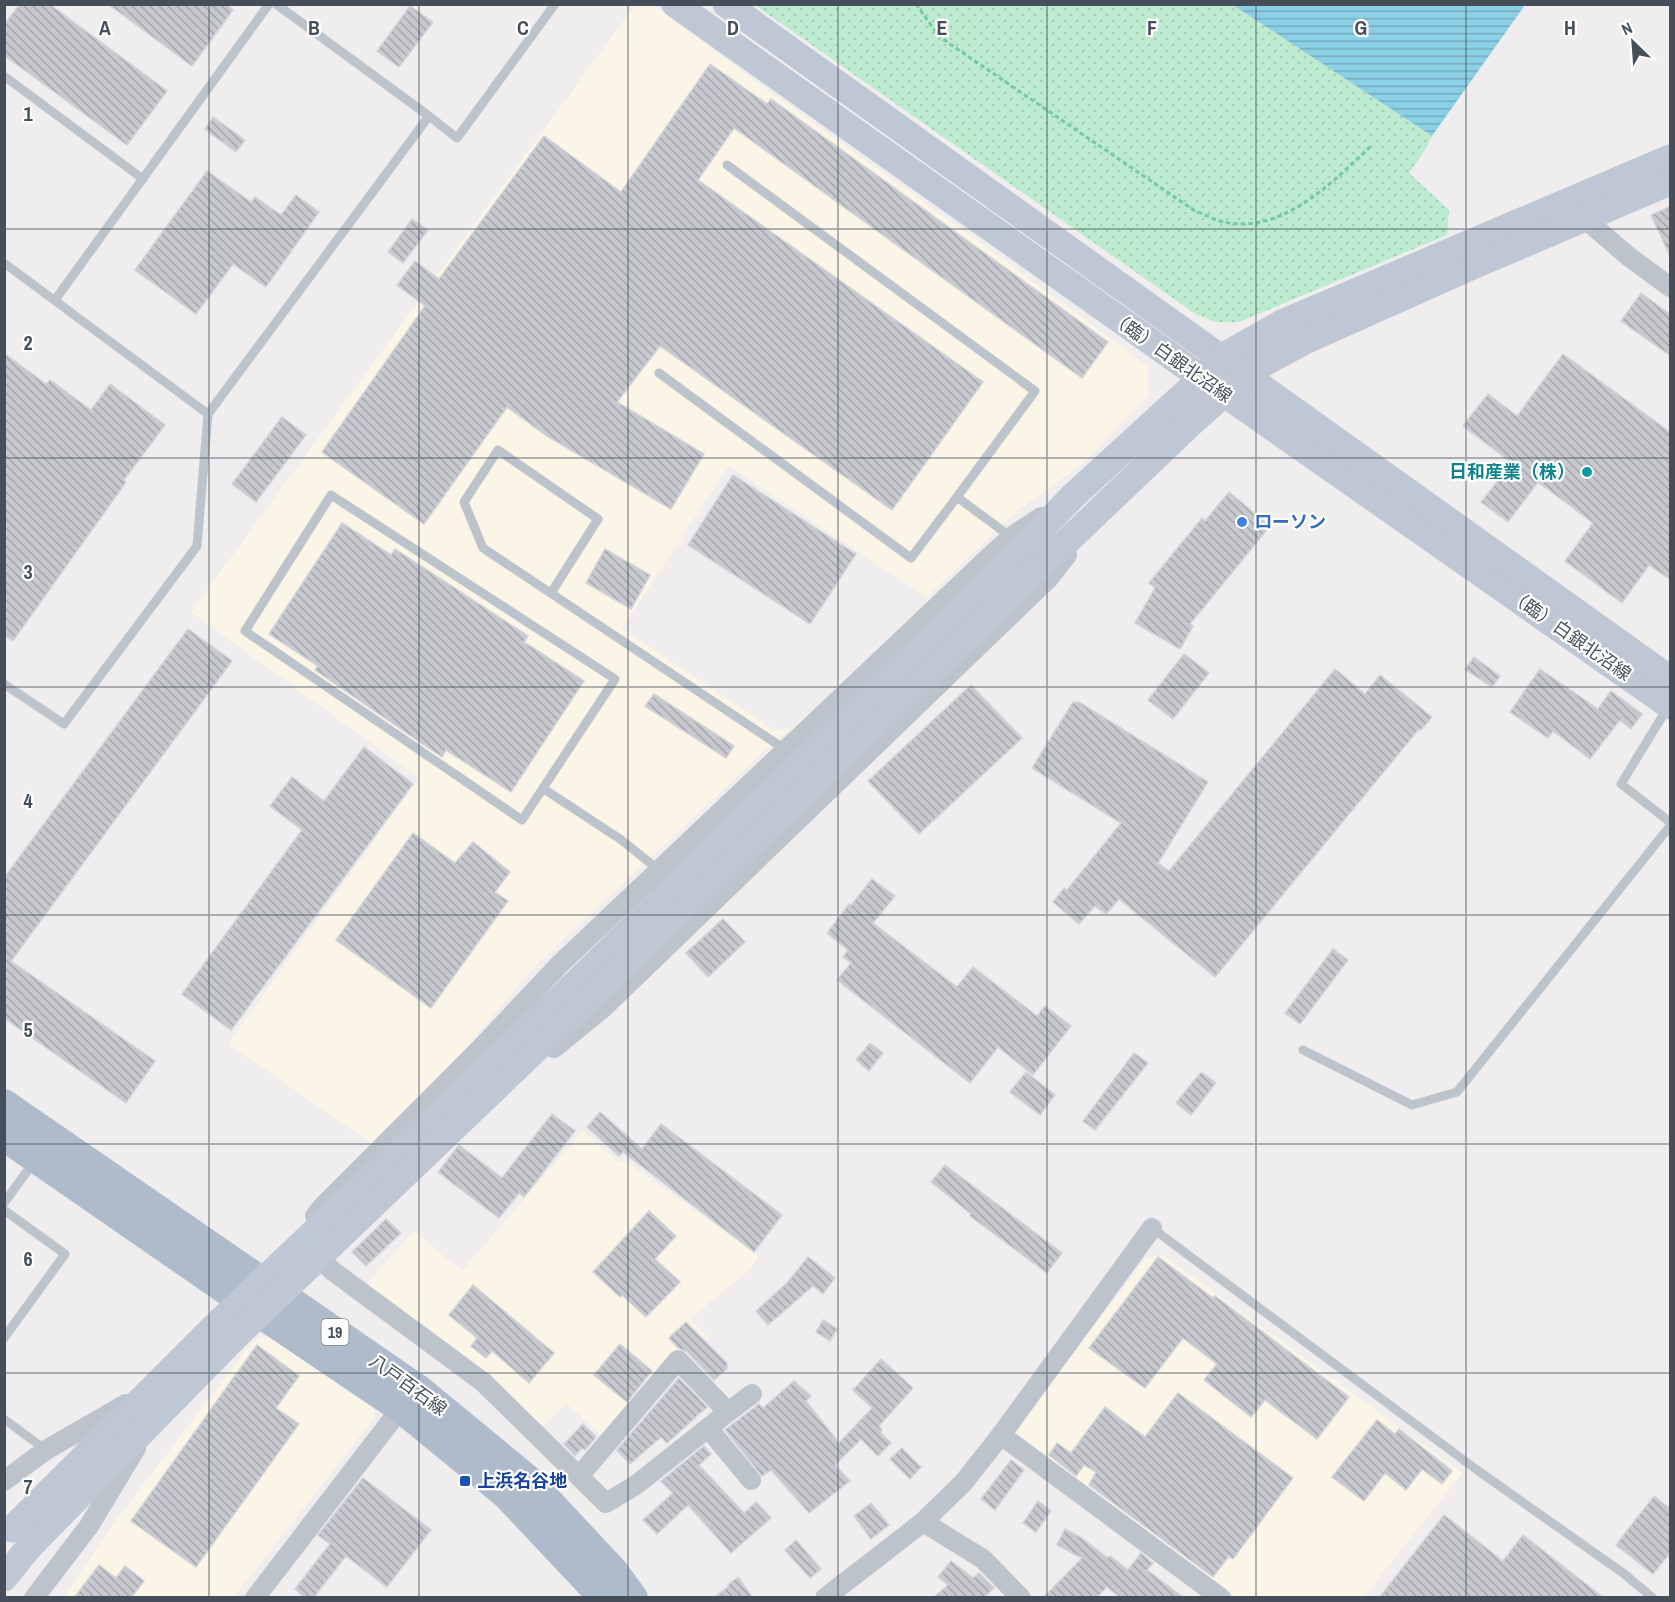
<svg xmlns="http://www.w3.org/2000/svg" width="1675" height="1602" viewBox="0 0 1675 1602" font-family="'Archivo Narrow','Noto Sans JP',sans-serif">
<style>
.commercial{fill:#faf5e6}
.green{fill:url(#green-dots)}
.water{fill:url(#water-rules)}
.building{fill:url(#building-back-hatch);stroke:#d1d3d8;stroke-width:1.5}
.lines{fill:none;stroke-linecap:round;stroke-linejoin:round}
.path{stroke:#77c7a2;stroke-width:3;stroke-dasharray:4.5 3;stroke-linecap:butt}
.lane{stroke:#bcc3cb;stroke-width:9}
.street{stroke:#bcc3cb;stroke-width:20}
.secondary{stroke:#bec7d3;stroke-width:27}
.primary{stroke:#aebbca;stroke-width:30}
.secondary-bridge{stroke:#bec7d3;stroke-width:27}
.grid{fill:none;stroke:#464f59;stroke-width:1.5;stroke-opacity:0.55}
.culture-dot{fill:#0f9aa8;stroke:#fff;stroke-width:2}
.shop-dot{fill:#3f7fe0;stroke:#fff;stroke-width:2}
.transit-dot{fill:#1a4fb4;stroke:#fff;stroke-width:2}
.labels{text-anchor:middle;stroke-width:4.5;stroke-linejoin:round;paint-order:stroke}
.shield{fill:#fff;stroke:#7e848b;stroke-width:1.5}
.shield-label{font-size:16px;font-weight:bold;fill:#464f59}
.street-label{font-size:18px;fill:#464f59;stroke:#fff}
.culture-label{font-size:18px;font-weight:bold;fill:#0d838f;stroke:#fff;text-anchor:end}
.shop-label{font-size:18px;font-weight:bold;fill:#366cbe;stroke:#fff;text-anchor:start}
.transit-label{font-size:18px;font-weight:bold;fill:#164399;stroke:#fff;text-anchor:start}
.grid-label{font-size:20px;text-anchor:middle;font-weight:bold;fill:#464f59;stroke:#fff;stroke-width:4.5;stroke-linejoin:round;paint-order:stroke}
</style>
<defs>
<pattern id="green-dots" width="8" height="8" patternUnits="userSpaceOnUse" patternTransform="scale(1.5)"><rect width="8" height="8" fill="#bdebd0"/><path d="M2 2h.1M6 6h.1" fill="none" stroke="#a4cbb5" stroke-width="1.8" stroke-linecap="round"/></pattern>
<pattern id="water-rules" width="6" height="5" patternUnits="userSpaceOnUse" patternTransform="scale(1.5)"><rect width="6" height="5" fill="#8cd0e6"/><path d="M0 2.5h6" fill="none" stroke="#74abbd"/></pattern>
<pattern id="building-back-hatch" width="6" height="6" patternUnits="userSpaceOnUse" patternTransform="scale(1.5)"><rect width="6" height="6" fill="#c7c9cf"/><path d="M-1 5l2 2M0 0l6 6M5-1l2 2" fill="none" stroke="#a3a6ab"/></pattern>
</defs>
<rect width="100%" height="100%" fill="#efeded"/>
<!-- commercial -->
<g class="commercial">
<polygon points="635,5 654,5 766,89 974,238 1147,366 1149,395 1081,465 1017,511 927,597 729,466 622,628 774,730 792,728 763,752 535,966 467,1046 417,1099 371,1143 228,1044 419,778 191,612"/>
<polygon points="583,1131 619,1163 624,1160 759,1256 749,1270 690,1319 710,1339 685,1361 674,1351 603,1437 566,1403 540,1430 366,1284 414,1231 462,1271"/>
<polygon points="1163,1255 1462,1473 1364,1597 1236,1597 1011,1434 1146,1258"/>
<polygon points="267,1335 374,1409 375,1417 234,1597 63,1598 110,1528 250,1345 257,1339"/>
</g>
<!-- green -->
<polygon class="green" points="755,5 1233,5 1432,136 1425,150 1409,173 1449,210 1447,235 1239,322 1215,322 1194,313"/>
<!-- water -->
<polygon class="water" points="1233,5 1525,5 1432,136"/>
<!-- building -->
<g class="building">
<polygon points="20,4 49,4 167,91 127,145 4,55 4,25"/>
<polygon points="108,4 226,4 233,10 192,66"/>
<polygon points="410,6 433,22 399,67 377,51"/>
<polygon points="710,64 767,104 771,99 1108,342 1082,378 734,128 698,180 983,382 892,510 660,346 617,402 704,454 671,509 547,436 507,407 424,524 322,452 425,306 397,285 415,261 439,279 544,136 621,192"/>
<polygon points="213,117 245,140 236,152 205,129"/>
<polygon points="207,171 251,202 255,197 281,215 296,195 319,212 266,287 233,264 196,314 135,270"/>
<polygon points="1671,206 1671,258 1651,215"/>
<polygon points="412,219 428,230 403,263 388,252"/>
<polygon points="1641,293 1671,315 1671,356 1621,321"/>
<polygon points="4,353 46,384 50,380 91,410 110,384 165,425 124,480 126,482 13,641 4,635"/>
<polygon points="1563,354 1671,433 1671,580 1649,565 1622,603 1565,561 1593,523 1538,482 1508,522 1481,502 1512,463 1463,426 1488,394 1517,416"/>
<polygon points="282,417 306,435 256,502 232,484"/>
<polygon points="733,475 856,554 810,624 688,545"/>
<polygon points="1229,492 1270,526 1190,624 1193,626 1180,649 1135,623 1155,588 1149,583 1202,518 1205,521"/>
<polygon points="342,523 391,555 395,549 528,636 524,642 584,681 511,792 446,750 442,757 424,745 315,670 318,666 269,634"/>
<polygon points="605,549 650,575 631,609 586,583"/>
<polygon points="188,629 232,661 11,961 155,1061 126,1103 4,1018 4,878"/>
<polygon points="1184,654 1209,673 1173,719 1148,700"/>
<polygon points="1474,657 1500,676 1492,687 1465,669"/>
<polygon points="1335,669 1365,694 1380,675 1432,717 1421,730 1419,729 1215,977 1119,899 1106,914 1095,906 1079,924 1053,902 1064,888 1067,890 1121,823 1032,768 1073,702 1079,702 1208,782 1158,863 1169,871"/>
<polygon points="1540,669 1598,709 1611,691 1642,714 1631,729 1620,720 1590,759 1553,731 1548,738 1510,712"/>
<polygon points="971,685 1022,738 919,834 868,781"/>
<polygon points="654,694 734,746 726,758 645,706"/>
<polygon points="364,747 413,784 231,1030 182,994 302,830 270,806 292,777 324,801"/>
<polygon points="413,833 455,863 473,842 510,872 495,892 508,901 431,1008 336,940"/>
<polygon points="872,879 895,896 873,923 957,987 973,967 1037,1016 1045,1006 1071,1026 1033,1075 998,1047 970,1083 837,980 851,963 843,957 848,950 827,933 849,904 851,905"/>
<polygon points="723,919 745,942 708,977 686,953"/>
<polygon points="1333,949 1348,960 1300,1024 1285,1013"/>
<polygon points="870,1043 883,1053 869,1071 856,1060"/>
<polygon points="1134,1053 1148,1063 1095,1130 1083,1121"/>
<polygon points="1026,1072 1055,1095 1040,1115 1010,1092"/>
<polygon points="1201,1072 1216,1083 1191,1115 1176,1103"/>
<polygon points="600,1112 642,1149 661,1124 782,1215 754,1252 623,1152 619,1156 587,1127"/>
<polygon points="552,1114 575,1131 524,1197 519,1193 499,1218 438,1172 459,1145 502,1178"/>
<polygon points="945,1165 1062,1253 1047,1273 970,1216 971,1214 931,1182"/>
<polygon points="649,1211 676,1236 655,1259 680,1282 646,1317 622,1295 620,1297 593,1272"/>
<polygon points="386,1219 401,1233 366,1266 352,1252"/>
<polygon points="808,1257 835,1278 823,1294 813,1286 768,1325 756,1311 787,1283"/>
<polygon points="1158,1257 1213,1298 1215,1296 1349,1397 1317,1439 1265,1400 1251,1417 1204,1380 1217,1364 1183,1338 1145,1388 1089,1348"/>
<polygon points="473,1285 554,1353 529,1383 492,1351 486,1358 471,1346 477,1338 449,1315"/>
<polygon points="823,1320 837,1329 830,1341 816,1332"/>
<polygon points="686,1322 727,1363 727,1369 714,1380 687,1352 678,1348 669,1338"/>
<polygon points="620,1344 652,1371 627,1402 594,1375"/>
<polygon points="257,1345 299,1376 276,1408 299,1424 196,1567 131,1521"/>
<polygon points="881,1359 913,1388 879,1426 882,1430 880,1432 891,1443 878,1456 861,1439 835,1465 850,1481 809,1513 771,1470 762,1476 725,1430 759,1404 763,1408 794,1381 811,1396 806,1401 839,1443 872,1408 853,1390"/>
<polygon points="679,1378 707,1407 667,1443 661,1437 630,1464 617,1450"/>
<polygon points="1178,1393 1293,1478 1233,1559 1229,1556 1213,1577 1089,1485 1096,1472 1084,1465 1076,1476 1049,1455 1057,1443 1071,1453 1105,1407 1145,1437"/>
<polygon points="1377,1420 1395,1434 1399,1429 1452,1471 1442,1484 1422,1469 1406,1490 1385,1473 1364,1501 1332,1477"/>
<polygon points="583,1424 596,1437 585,1450 582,1448 575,1456 564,1444"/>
<polygon points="704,1446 711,1454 699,1465 744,1513 756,1502 771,1518 731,1553 688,1505 657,1534 643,1520 673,1493 661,1481"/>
<polygon points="902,1448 921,1467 910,1479 890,1459"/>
<polygon points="1011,1460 1024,1470 995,1510 981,1499"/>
<polygon points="363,1478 431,1530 387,1587 346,1556 313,1598 305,1598 295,1589 330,1544 318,1535"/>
<polygon points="1654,1496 1671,1509 1671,1552 1653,1574 1616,1545"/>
<polygon points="1038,1501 1051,1511 1036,1532 1023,1523"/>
<polygon points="871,1503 889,1525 871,1539 854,1516"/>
<polygon points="1444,1515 1503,1561 1523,1535 1604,1598 1379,1598"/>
<polygon points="1065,1529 1080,1537 1108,1558 1110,1556 1128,1570 1141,1553 1153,1563 1147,1570 1184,1598 1121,1598 1107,1587 1096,1598 1043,1598 1082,1558 1057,1545"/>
<polygon points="796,1540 821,1569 810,1578 785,1550"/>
<polygon points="951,1561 973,1578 979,1573 994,1588 983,1598 933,1598 948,1585 938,1577"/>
<polygon points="99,1565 116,1578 125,1566 144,1581 131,1598 74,1598"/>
<polygon points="738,1577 753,1598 714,1598 729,1586 728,1585"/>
</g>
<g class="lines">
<!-- path -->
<path class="path" d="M916 4 938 35 950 44 1195 211C1202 213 1209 217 1216 220 1279 239 1330 184 1371 146"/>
<!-- lane -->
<g class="lane">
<polyline points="4,76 143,179"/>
<polyline points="429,116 457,138 555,4"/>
<polyline points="727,165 1035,391 957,497 1011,537"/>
<polyline points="4,263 208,414"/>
<polyline points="55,300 269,4"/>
<polyline points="659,373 911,558 957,497"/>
<polygon points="331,495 615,679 522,820 245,631"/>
<polyline points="551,593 598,519 498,450 464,502 483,548 786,750"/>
<polyline points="4,684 64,724 197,546 208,414 429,116 276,4"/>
<polyline points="1668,707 1621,784 1670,822"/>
<polyline points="544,789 620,839 659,870"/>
<polyline points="1303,1050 1412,1105 1457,1092 1670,826"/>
<polyline points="4,1203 33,1163"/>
<polyline points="4,1210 65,1254 4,1338"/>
<polyline points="1152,1228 1477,1470 1623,1573 1653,1598"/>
<polyline points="4,1419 46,1450"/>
</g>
<!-- street -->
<g class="street">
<polyline points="1577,212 1628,256 1670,287"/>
<polyline points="554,1048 602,1009 1049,578 1067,555"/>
<polyline points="315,1216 323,1206 479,1050 559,965 986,560 1011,537 1041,517"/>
<polyline points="308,1249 334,1272 483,1382 606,1503 636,1485 728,1412 678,1360 580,1475"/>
<polyline points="728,1412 752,1394"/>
<polyline points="708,1428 751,1480"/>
<polyline points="1001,1435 1221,1598"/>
<polyline points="4,1481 46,1450 126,1404"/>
<polyline points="923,1522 983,1559 1021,1598"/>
<polyline points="34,1598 89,1526 136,1448"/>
<polyline points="255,1598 401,1408"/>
<polyline points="825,1598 923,1522 963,1483 1001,1435 1152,1228"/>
</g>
<!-- secondary -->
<g class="secondary">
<polyline points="675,4 1202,378 1670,706"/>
<polyline points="726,4 1670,679"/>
<polyline points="1015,556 1073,496 1202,378 1220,358 1282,323 1670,158"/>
<polyline points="1036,571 1189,425 1224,394 1244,374 1305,341 1475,265 1670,182"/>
<polyline points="4,1578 30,1546"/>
</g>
<!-- primary -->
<g class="primary">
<polyline points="4,1104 419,1390 527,1479 614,1572 633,1598"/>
<polyline points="4,1136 251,1307 401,1408 507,1495 604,1598"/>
</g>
<!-- secondary-bridge -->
<g class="secondary-bridge">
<polyline points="12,1529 215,1326 543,1015 1015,556"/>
<polyline points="30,1546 235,1337 1036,571"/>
</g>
</g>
<!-- grid -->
<path class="grid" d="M209 4V1598M419 4V1598M628 4V1598M838 4V1598M1047 4V1598M1256 4V1598M1466 4V1598M4 229H1670M4 458H1670M4 687H1670M4 915H1670M4 1144H1670M4 1373H1670"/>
<!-- markers -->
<circle class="culture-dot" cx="1587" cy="472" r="6"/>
<circle class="shop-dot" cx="1242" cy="522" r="6"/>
<rect class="transit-dot" x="459" y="1475" width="12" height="12" rx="3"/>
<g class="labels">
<!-- shield labels -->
<rect class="shield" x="321.5" y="1319" width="27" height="26" rx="4.5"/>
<g class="shield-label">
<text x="335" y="1338">19</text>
</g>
<!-- street labels -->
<g class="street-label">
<text transform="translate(1171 357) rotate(35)" y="6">（臨）白銀北沼線</text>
<text transform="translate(1570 635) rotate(35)" y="6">（臨）白銀北沼線</text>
<text transform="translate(408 1385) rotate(36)" y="6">八戸百石線</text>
</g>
<!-- culture labels -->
<g class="culture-label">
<text x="1575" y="478">日和産業（株）</text>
</g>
<!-- shop labels -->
<g class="shop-label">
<text x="1254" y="528">ローソン</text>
</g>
<!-- transit labels -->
<g class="transit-label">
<text x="477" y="1487">上浜名谷地</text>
</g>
</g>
<g class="grid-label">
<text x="105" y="35">A</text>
<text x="314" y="35">B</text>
<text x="523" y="35">C</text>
<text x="733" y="35">D</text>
<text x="942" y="35">E</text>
<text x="1152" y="35">F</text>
<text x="1361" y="35">G</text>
<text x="1570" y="35">H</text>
<text x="28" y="121">1</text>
<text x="28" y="350">2</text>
<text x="28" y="579">3</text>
<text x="28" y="808">4</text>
<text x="28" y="1037">5</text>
<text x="28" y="1266">6</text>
<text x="28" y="1494">7</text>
</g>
<!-- border -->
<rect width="1675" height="1602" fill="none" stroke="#464f59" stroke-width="12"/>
<!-- north arrow -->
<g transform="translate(1633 42) rotate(335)" stroke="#ffffff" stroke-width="4.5" paint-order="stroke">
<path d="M0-4.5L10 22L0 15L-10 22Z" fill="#464f59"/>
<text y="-9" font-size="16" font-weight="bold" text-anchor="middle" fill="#464f59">N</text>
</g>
</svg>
